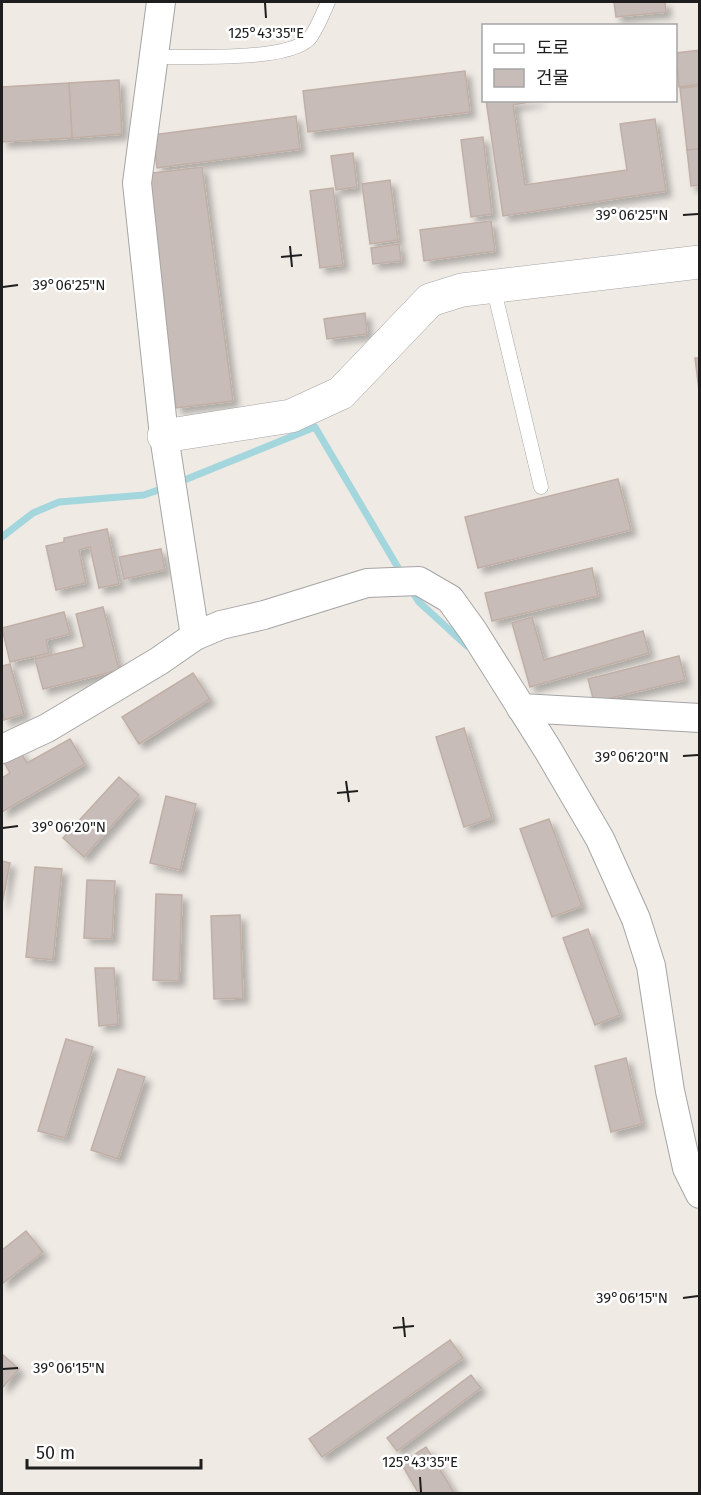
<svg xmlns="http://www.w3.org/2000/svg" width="701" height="1495" viewBox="0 0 701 1495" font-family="'Fira Sans','Noto Sans KR',sans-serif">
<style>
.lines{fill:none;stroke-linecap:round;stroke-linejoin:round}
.stream{stroke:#a3d6dd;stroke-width:7}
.building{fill:#c7bcb7;stroke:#c1afa6;stroke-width:1.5;filter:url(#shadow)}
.service-casing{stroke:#a5a5a5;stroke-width:15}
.minor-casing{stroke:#a5a5a5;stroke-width:30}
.tertiary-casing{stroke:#a5a5a5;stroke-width:34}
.service{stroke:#fff;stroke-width:14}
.minor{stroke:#fff;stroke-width:28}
.tertiary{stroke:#fff;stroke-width:33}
.ticks{fill:none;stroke:#1e1e1e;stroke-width:2}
.ticks-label{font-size:15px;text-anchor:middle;fill:#1e1e1e;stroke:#fff;stroke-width:5;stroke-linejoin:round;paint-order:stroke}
</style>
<defs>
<filter id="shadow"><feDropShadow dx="5.5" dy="5.5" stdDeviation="3" flood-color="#0004"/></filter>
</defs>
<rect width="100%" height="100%" fill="#efeae4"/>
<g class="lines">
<!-- stream -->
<g class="stream">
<polyline points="177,483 315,427 403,576"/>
<polyline points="2,537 33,513 59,502 144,495 164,488"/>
<polyline points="410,588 419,602 467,646"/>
</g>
</g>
<!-- building -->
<g class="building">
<polygon points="614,2 665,2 666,12 616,17"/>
<polygon points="700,50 700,84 679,87 676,53"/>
<polygon points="465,71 470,112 308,132 303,91"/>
<polygon points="119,80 122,134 72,138 69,83"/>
<polygon points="69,83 72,138 2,142 2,87"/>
<polygon points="700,86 700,149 687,150 680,88"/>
<polygon points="486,100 540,100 513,105 525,185 627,170 620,124 655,119 666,191 503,216"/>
<polygon points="296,116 300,149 157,168 153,135"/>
<polygon points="483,137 492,214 471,217 461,140"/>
<polygon points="700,149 700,185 691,186 687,150"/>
<polygon points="353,153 357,187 336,190 331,156"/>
<polygon points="202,167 233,401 176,408 145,174"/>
<polygon points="390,180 398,240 370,244 362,184"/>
<polygon points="333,188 343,265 320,268 310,191"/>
<polygon points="491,221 495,251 424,261 420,230"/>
<polygon points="399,244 401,261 373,264 371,248"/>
<polygon points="365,313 367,334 327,339 324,319"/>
<polygon points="695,358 700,358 700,398"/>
<polygon points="618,479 631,530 478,568 465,517"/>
<polygon points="107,529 119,584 99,588 90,547 79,550 86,583 56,590 46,546 64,542 64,538"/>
<polygon points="161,549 165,570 124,579 119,557"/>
<polygon points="592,568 598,596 492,621 485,593"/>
<polygon points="103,607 119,670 43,689 35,659 84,647 76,614"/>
<polygon points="64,612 70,634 46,640 49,653 10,662 2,628"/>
<polygon points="532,617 544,660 643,631 649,653 530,687 512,623"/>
<polygon points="679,656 685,680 594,702 588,679"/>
<polygon points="10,664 24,714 4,720 2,710 2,666"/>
<polygon points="193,673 210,699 139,744 122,717"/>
<polygon points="464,728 492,818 464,827 436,737"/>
<polygon points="70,739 85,764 2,812 2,778 10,773 2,759 19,750 27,763"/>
<polygon points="119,777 139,795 84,857 63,838"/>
<polygon points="166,796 196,804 180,870 150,863"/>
<polygon points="549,819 582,906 552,917 520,829"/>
<polygon points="2,861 10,863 2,904"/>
<polygon points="35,867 62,869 53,960 26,957"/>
<polygon points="87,880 115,881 112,939 84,938"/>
<polygon points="156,894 182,895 179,981 153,980"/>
<polygon points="240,915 243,998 214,999 211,916"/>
<polygon points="588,929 620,1015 595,1025 563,938"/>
<polygon points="95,968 114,968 118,1024 99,1026"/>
<polygon points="66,1039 93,1047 65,1138 38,1131"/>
<polygon points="626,1058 642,1124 611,1132 595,1066"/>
<polygon points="118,1069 145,1077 118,1159 91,1150"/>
<polygon points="26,1231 43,1252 2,1284 2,1250"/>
<polygon points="450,1340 463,1358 322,1457 309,1439"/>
<polygon points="2,1354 19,1369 2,1388"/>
<polygon points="471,1375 481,1388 397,1451 387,1438"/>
<polygon points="426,1447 455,1494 419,1494 401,1463"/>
</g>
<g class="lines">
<defs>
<g id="service">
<path d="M153 57C187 56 286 62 309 39 316 31 324 11 328 2"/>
<polyline points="493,286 541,487"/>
</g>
<g id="minor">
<polyline points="161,2 137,183 164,436 195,636 221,625 264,615 367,583 419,581 450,599 473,631 548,750 600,839 636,919 651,966 670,1091 687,1168 700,1194"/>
<polyline points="521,708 700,718"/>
<polyline points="2,749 47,728 159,661 195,636"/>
</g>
<polyline id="tertiary" points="164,436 291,416 341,393 430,300 462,290 700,262"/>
</defs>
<!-- service casing -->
<use href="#service" class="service-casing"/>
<!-- minor casing -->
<use href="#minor" class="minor-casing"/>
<!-- tertiary casing -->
<use href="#tertiary" class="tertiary-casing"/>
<!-- service -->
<use href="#service" class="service"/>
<!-- minor -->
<use href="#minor" class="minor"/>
<!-- tertiary -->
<use href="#tertiary" class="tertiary"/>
</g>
<!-- ticks -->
<path class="ticks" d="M265 3 266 18M683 215 698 214M290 246 292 267M281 257 302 255M3 287 18 285M683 756 698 755M346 781 349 802M337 793 358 791M3 828 18 826M683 1298 698 1296M403 1317 405 1337M393 1328 414 1326M3 1369 18 1368M420 1477 421 1492"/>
<g class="ticks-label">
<text x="266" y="38">125°43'35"E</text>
<text x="632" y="220">39°06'25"N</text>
<text x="69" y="290">39°06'25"N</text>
<text x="632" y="762">39°06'20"N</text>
<text x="69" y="832">39°06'20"N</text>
<text x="632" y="1303">39°06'15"N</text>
<text x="69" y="1373">39°06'15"N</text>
<text x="420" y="1467">125°43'35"E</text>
</g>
<!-- border -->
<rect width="701" height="1495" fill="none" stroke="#1e1e1e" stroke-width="6"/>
<!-- legend -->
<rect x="482" y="24" width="195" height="78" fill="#ffffff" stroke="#a5a5a5" stroke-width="1.5"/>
<rect x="494" y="44" width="30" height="9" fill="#ffffff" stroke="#a5a5a5" stroke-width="1.5"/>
<text x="536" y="54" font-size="18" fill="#1e1e1e">도로</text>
<rect x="494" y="69" width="30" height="18" fill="#c7bcb7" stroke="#a5a5a5" stroke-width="1.5"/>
<text x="536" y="84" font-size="18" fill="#1e1e1e">건물</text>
<!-- scale -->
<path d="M27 1459v9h174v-9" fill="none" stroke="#1e1e1e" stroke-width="3"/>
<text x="36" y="1459" font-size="18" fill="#1e1e1e" stroke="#ffffff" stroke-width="4.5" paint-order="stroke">50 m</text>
</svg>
